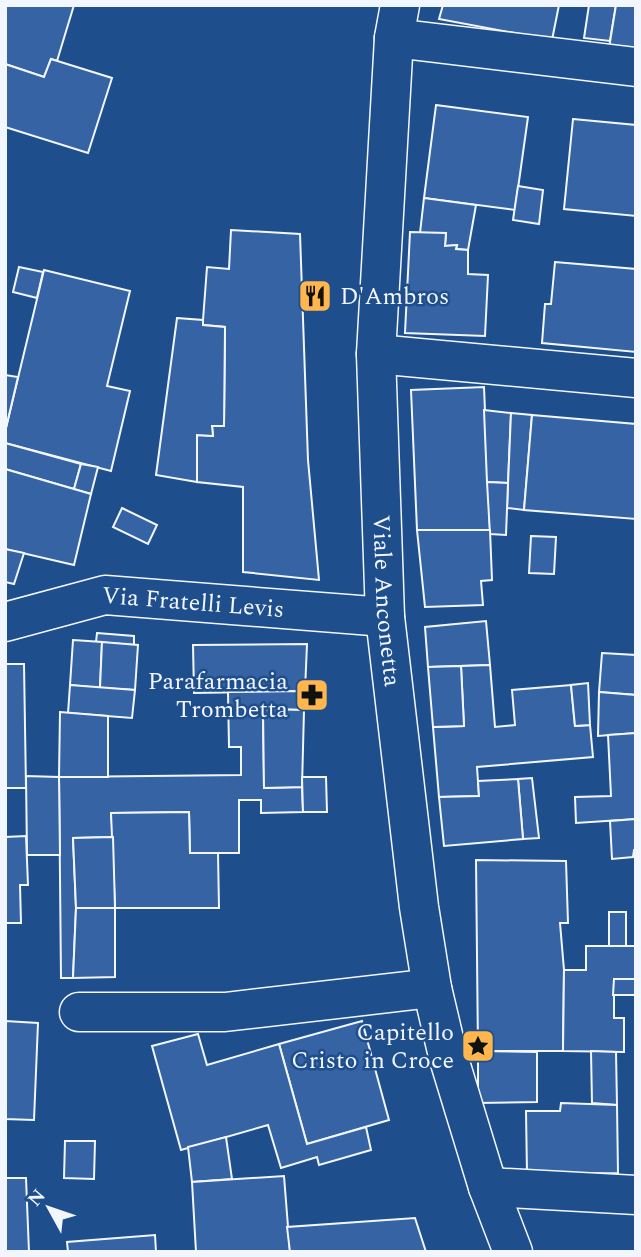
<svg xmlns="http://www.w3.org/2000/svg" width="641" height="1257" viewBox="0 0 641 1257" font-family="Spectral,serif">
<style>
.building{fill:#3563a3;stroke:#f2f6ff;stroke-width:2}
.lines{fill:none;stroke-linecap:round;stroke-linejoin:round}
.minor-casing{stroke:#f2f6ff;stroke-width:41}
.primary-casing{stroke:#f2f6ff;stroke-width:41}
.minor{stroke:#1f4e8c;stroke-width:38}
.primary{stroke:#1f4e8c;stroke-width:38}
.labels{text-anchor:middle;stroke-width:5;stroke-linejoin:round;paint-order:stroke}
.poi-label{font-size:24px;fill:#f2f6ff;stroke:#1f4e8c;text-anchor:end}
.street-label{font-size:24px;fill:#f2f6ff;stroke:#1f4e8c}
</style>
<rect width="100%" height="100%" fill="#1f4e8c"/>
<!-- building -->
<g class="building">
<polygon points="5,5 74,5 57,61 51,59 44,77 5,64"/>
<polygon points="443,5 559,5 552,40 439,19"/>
<polygon points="589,5 616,5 610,41 584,38"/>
<polygon points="616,5 636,5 636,52 609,48"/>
<polygon points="51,59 112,78 88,153 5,127 5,64 44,77"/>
<polygon points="436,105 528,117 515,210 424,198"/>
<polygon points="573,119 636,125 636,216 564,209"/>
<polygon points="518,186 543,190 539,224 513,220"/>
<polygon points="424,198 476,205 468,250 456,249 457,245 445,246 446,233 420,233"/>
<polygon points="231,230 300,234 308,460 319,580 243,572 243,487 197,482 197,435 213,436 212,426 224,426 225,327 203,325 203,320 207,267 229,269"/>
<polygon points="410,232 446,233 445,246 457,245 456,249 468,250 468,274 488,275 485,336 405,333"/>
<polygon points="555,262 636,269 636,352 542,343 545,304 551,304"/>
<polygon points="19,267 43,272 37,298 13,292"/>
<polygon points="44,270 130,291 107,386 130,391 111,471 5,443 5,432"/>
<polygon points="177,318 203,320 203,325 225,327 224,426 212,426 213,436 197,435 197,482 156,475"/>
<polygon points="5,375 18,377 5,432"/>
<polygon points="484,387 490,530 417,530 411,390"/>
<polygon points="484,410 511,413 508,483 487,482"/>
<polygon points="511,413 532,415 524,510 507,508"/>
<polygon points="532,415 636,424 636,519 524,510"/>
<polygon points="5,443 81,464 74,489 5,469"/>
<polygon points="81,464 98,467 91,494 74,489"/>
<polygon points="5,469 91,494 74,565 5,549"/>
<polygon points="487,482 508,483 506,535 490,534"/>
<polygon points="122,508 157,525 148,544 113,527"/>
<polygon points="417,530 490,530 492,580 481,581 483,605 425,607"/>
<polygon points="531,536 556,537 554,574 529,573"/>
<polygon points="5,549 24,553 14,584 5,582"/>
<polygon points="486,621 490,665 428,667 425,627"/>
<polygon points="97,633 134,636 134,645 96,642"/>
<polygon points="73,640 102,642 100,688 70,685"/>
<polygon points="102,642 138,645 135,690 100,688"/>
<polygon points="307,644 305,691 194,693 193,645"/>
<polygon points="602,653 636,655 636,695 599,692"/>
<polygon points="5,664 24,664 26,788 5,788"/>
<polygon points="490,665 495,727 515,725 512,690 571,685 575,726 590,725 593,757 477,767 479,796 439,797 433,727 464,726 461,666"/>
<polygon points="461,666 464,726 433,727 428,667"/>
<polygon points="588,683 590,725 575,726 571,685"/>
<polygon points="70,685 135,690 132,718 68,713"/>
<polygon points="305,691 304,710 263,709 264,788 302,787 303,812 261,813 261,800 239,800 239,853 190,853 189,812 111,813 113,837 73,838 76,908 73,978 61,978 59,777 241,775 241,747 229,747 228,692"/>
<polygon points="599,692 636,695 636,733 598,736"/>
<polygon points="263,709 304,710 302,787 264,788"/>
<polygon points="60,712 108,716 108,777 59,777"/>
<polygon points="636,733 636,819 576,823 575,797 611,796 608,735"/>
<polygon points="26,776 59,777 60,855 27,855"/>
<polygon points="302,777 326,777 327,812 303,812"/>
<polygon points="532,778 539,838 523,839 518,779"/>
<polygon points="518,779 523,839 444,846 439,797 479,796 478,781"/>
<polygon points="189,812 190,853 218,853 219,908 115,908 111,813"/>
<polygon points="636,819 636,850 634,850 633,857 612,859 610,821"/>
<polygon points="26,836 28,885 20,885 21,923 5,923 5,837"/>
<polygon points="113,837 115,908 76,908 73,838"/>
<polygon points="476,860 566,861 568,923 560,923 564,970 563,1051 478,1051"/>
<polygon points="76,908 115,908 115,977 73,978"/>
<rect x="609" y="912" width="17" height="34"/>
<polygon points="586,946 636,946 636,979 614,979 614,1018 624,1018 624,1052 563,1051 564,970 586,970"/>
<polygon points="614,979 636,979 636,995 613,995"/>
<polygon points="5,1021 38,1023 34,1120 5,1119"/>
<polygon points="362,1021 389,1120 307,1144 279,1044"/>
<polygon points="198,1034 207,1065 279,1044 307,1144 366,1127 371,1150 319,1165 317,1157 281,1168 268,1125 181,1150 152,1046"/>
<polygon points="478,1051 537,1052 537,1102 478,1103"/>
<polygon points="591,1051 616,1052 617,1105 592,1103"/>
<polygon points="561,1103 617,1105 618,1173 527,1174 526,1111 560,1111"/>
<polygon points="226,1137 232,1179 192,1182 188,1147"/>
<polygon points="65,1141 95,1141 94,1179 64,1178"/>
<polygon points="284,1176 290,1252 196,1252 192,1182"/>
<polygon points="5,1178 26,1178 29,1252 5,1252"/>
<polygon points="415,1218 426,1252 290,1252 287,1227"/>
<polygon points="155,1235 156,1252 68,1252 67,1242"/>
</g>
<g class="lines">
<defs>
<g id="minor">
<polyline points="394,38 636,67"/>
<polyline points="376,354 636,378"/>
<path id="s1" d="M5 622 105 595 385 617"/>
<polyline points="79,1012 225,1012 432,988"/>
<polyline points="488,1187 636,1195"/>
</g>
<g id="primary">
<path id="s2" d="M400 5 394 38 376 354 385 617 419 907 432 988 448 1056 488 1187 513 1252"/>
</g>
</defs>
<!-- minor casing -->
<use href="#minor" class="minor-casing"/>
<!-- primary casing -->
<use href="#primary" class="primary-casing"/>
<!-- minor -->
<use href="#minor" class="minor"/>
<!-- primary -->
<use href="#primary" class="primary"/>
</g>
<!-- icons -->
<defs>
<symbol id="restaurant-square" viewBox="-11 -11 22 22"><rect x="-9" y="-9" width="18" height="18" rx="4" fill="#ffb74d" stroke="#1f4e8c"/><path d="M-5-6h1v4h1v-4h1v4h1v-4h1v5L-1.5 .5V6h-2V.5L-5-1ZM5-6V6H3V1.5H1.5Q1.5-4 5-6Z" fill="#111"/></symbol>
<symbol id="pharmacy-square" viewBox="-11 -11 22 22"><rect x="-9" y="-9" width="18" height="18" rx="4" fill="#ffb74d" stroke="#1f4e8c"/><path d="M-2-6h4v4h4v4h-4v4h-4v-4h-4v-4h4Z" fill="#111"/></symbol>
<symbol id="sight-square" viewBox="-11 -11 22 22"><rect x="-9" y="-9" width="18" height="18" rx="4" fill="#ffb74d" stroke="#1f4e8c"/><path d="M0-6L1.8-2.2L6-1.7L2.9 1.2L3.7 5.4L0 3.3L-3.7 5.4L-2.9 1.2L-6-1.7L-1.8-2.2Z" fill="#111"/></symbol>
</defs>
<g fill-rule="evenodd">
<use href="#restaurant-square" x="296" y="277" width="38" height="38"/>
<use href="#pharmacy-square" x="293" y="676" width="38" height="38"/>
<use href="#sight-square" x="459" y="1027" width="38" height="38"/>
</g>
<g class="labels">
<!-- poi labels -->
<g class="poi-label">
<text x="340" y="304" text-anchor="start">D'Ambros</text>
<text x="288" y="689">Parafarmacia<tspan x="288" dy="28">Trombetta</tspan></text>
<text x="454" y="1040">Capitello<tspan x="454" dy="28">Cristo in Croce</tspan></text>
</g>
<!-- street labels -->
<g class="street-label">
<text dy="8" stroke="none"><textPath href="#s2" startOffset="597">Viale Anconetta</textPath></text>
<text dy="8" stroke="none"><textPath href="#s1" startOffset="192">Via Fratelli Levis</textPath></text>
</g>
</g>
<!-- border -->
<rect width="641" height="1257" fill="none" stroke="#f2f6ff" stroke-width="14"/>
<!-- north arrow -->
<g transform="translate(49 1208) rotate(310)" stroke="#1f4e8c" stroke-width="5" paint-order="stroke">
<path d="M0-5L12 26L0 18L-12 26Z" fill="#f2f6ff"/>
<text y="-10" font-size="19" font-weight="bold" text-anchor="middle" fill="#f2f6ff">N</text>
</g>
</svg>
